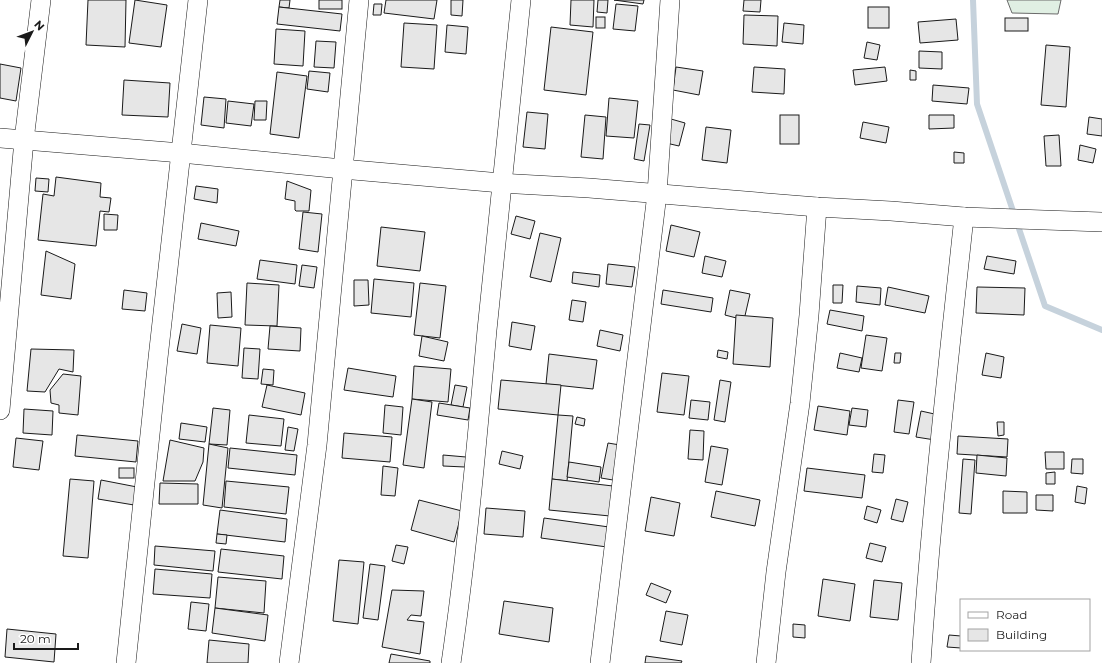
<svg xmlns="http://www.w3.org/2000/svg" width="1102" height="663" viewBox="0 0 1102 663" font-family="Montserrat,sans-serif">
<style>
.green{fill:#e0efe3;stroke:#6a6a6a}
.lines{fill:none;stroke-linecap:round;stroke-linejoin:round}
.stream{stroke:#c6d2dc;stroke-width:6}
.building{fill:#e6e6e6;stroke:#1a1a1a}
.minor-casing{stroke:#1a1a1a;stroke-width:20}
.minor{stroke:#fff;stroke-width:19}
</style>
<rect width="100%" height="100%" fill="#fff"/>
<!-- green -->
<polygon class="green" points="1007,0 1061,0 1058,14 1012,13"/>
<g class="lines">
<!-- stream -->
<polyline class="stream" points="973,0 977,104 1045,306 1102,330"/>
</g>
<!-- building -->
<g class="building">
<polygon points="88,0 126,0 125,47 86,45"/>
<polygon points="135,0 167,5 161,47 129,43"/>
<polygon points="280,0 290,0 289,8 279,7"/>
<rect x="319" y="0" width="23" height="9"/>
<polygon points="386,0 437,0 434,19 384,13"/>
<polygon points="451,0 463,0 462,16 451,15"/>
<polygon points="571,0 594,0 593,27 570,25"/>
<polygon points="598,0 608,0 607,13 597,12"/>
<polygon points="614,0 644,0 643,4"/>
<polygon points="744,0 761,0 760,12 743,11"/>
<polygon points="374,4 382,4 381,15 373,15"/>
<polygon points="616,4 638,6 635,31 613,29"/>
<polygon points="279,7 342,14 340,31 277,24"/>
<rect x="868" y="7" width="21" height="21"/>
<polygon points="744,15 778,16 777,46 743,44"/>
<rect x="596" y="17" width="9" height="11"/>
<rect x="1005" y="18" width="23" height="13"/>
<polygon points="956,19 958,40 920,43 918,22"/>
<polygon points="404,23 437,25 434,69 401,67"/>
<polygon points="784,23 804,25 803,44 782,42"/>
<polygon points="447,25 468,27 466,54 445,52"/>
<polygon points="551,27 593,32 586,95 544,90"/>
<polygon points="276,29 305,31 303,66 274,64"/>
<polygon points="316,41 336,42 334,68 314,67"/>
<polygon points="867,42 880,45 877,60 864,58"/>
<polygon points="1046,45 1070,47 1066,107 1041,105"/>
<polygon points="919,51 942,52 942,69 919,68"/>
<polygon points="0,64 21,68 16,101 0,98"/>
<polygon points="676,67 703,71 699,95 673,90"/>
<polygon points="754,67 785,69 784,94 752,92"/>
<polygon points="885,67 887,81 855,85 853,70"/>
<polygon points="910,70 916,71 916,80 910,80"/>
<polygon points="309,71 330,73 328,92 307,89"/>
<polygon points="277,72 307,76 299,138 270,134"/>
<polygon points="124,80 170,83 168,117 122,115"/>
<polygon points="933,85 969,88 967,104 932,101"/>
<polygon points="204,97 226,99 224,128 201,125"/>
<polygon points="609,98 638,101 634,138 606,136"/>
<polygon points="228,101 254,104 251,126 226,123"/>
<polygon points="255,101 267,101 266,120 254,120"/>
<polygon points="527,112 548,114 545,149 523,147"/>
<polygon points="585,115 606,117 603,159 581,157"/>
<rect x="780" y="115" width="19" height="29"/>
<polygon points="929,115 954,115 954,128 929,129"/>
<polygon points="1089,117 1102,119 1102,136 1087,134"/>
<polygon points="671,119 685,123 679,146 666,143"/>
<polygon points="863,122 889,127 886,143 860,138"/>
<polygon points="639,124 650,125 644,161 634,159"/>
<polygon points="706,127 731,130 727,163 702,160"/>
<polygon points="1059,135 1061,166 1046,166 1044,136"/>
<polygon points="1080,145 1096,149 1093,163 1078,160"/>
<polygon points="954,152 964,153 964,163 954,163"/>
<polygon points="56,177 101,183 100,197 111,198 109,212 100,211 96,246 38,240 43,194 54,196"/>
<polygon points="36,178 49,179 48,192 35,191"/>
<polygon points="287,181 311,190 309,211 296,211 295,210 295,201 285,199"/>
<polygon points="196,186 218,189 217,203 194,199"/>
<polygon points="303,212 322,214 318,252 299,249"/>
<polygon points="104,214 118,215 117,230 104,230"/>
<polygon points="516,216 535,221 530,239 511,234"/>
<polygon points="201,223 239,231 236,246 198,239"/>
<polygon points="671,225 700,232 694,257 666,251"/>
<polygon points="381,227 425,232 420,271 377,266"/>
<polygon points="540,233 561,238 551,282 530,277"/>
<polygon points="46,251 75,264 71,299 41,295"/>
<polygon points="705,256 726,261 722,277 702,273"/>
<polygon points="987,256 1016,261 1014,274 984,269"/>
<polygon points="260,260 297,265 295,284 257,279"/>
<polygon points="608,264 635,267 632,287 606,284"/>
<polygon points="302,265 317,267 314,288 299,286"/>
<polygon points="573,272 600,275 599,287 572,283"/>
<polygon points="374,279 414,283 411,317 371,313"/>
<polygon points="354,280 368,280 369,305 354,306"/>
<polygon points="247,283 279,285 277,326 245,325"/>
<polygon points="420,283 446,286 440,338 414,335"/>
<polygon points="833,285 843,285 842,303 833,303"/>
<polygon points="857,286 881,288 880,305 856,302"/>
<polygon points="888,287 929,296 925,313 885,305"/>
<polygon points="977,287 1025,288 1024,315 976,313"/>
<polygon points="124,290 147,293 145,311 122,309"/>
<polygon points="663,290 713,298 711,312 661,304"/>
<polygon points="730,290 750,294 744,320 725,315"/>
<polygon points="231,292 232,317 218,318 217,293"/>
<polygon points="572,300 586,302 583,322 569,320"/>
<polygon points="830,310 864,316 862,331 827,324"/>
<polygon points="736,315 773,318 770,367 733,364"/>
<polygon points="512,322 535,326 531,350 509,346"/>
<polygon points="182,324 201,328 197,354 177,351"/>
<polygon points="210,325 241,328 238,366 207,363"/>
<polygon points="270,326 301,328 300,351 268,349"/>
<polygon points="600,330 623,335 620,351 597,346"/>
<polygon points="866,335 887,338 882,371 861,368"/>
<polygon points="422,336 448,342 444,361 419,356"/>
<polygon points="244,348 260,349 258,379 242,378"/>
<polygon points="31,349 74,350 73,372 59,369 45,392 27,391"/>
<polygon points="718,350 728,352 727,359 717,357"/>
<polygon points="840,353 862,358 859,372 837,368"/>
<polygon points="895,353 901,353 900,363 894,363"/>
<polygon points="986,353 1004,357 1001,378 982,375"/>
<polygon points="549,354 597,360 593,389 546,384"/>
<polygon points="414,366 451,369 448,402 412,399"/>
<polygon points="348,368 396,376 393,397 344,390"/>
<polygon points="263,369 274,370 273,385 261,384"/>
<polygon points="662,373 689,376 684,415 657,412"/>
<polygon points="63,374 81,376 78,415 59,413 59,405 51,403 50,390"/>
<polygon points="501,380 561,385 558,415 498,409"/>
<polygon points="720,380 731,382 725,422 714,420"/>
<polygon points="267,385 305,393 301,415 262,407"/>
<polygon points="455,385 467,387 463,407 451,405"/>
<polygon points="412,399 432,402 424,468 403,465"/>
<polygon points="691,400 710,402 708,420 689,418"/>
<polygon points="898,400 914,402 909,434 894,432"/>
<polygon points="439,403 470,408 468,420 437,415"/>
<polygon points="385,405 403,407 401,435 383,433"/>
<polygon points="818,406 850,411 847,435 814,430"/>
<polygon points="213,408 230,410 227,445 209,444"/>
<polygon points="852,408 868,410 866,427 849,425"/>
<polygon points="24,409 53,411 52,435 23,433"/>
<polygon points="921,411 939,415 935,440 916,437"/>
<polygon points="249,415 284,419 281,446 246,443"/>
<polygon points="558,415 573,416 567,481 552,479"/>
<polygon points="577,417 585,419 584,426 575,424"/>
<polygon points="997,422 1004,422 1004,435 998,436"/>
<polygon points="181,423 207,427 205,442 179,439"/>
<polygon points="288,427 298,429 294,451 285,450"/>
<polygon points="690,430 704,431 703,460 688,459"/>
<polygon points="344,433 392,437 390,462 342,458"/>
<polygon points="77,435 138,441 136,462 75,456"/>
<polygon points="958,436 1008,439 1007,457 957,454"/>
<polygon points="16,438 43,441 39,470 13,467"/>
<polygon points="170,440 204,448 203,462 195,481 163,481"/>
<polygon points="608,443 620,445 613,480 601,478"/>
<polygon points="209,444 228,448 222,508 203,505"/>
<polygon points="711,446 728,449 722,485 705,482"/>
<polygon points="230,448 297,455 295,475 228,468"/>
<polygon points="502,451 523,456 520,469 499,464"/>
<polygon points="1045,452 1064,452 1064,469 1046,469"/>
<polygon points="874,454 885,455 883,473 872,472"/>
<polygon points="443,455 466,457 465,467 443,466"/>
<polygon points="977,455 1007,458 1006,476 976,473"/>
<polygon points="963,459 975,460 971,514 959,513"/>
<polygon points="1072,459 1083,459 1083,474 1071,473"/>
<polygon points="569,462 601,467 599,482 567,477"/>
<polygon points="383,466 398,468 395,496 381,495"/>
<rect x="119" y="468" width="15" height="10"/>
<polygon points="807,468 865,475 862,498 804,491"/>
<polygon points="1055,472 1055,484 1046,484 1046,473"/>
<polygon points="70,479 94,481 88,558 63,556"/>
<polygon points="552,479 613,486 610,516 549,510"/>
<polygon points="101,480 137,487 134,505 98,499"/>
<polygon points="226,481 289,487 286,514 224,507"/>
<polygon points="160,483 198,484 198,504 159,504"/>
<polygon points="1077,486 1087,488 1085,504 1075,502"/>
<polygon points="716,491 760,500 755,526 711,517"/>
<polygon points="1003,491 1027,492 1027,513 1003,513"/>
<polygon points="1036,495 1053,495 1053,511 1036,510"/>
<polygon points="651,497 680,503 674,536 645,531"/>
<polygon points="896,499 908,502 903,522 891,519"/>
<polygon points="419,500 462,511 454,542 411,530"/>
<polygon points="867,506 881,510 877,523 864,519"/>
<polygon points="486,508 525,511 523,537 484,534"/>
<polygon points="220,510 287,519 285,542 217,534"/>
<polygon points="544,518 609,527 607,547 541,538"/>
<polygon points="217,534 227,535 226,544 216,543"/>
<polygon points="870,543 886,547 882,562 866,558"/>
<polygon points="396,545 408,547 404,564 392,561"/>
<polygon points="155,546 215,551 213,571 154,565"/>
<polygon points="221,549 284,556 282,579 218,572"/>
<polygon points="339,560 364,562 358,624 333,621"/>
<polygon points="370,564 385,566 378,620 363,618"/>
<polygon points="155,569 212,574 210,598 153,594"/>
<polygon points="218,577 266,581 264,613 215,608"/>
<polygon points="823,579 855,584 850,621 818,616"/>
<polygon points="874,580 902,583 898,620 870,617"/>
<polygon points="651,583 671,591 666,603 646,595"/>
<polygon points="392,590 424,591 421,616 411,615 407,620 424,622 420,654 382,647"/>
<polygon points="504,601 553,608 549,642 499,634"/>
<polygon points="191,602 209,604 206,631 188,629"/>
<polygon points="215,608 268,615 265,641 212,633"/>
<polygon points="666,611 688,615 682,645 660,641"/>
<polygon points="793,624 805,625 805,638 793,637"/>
<polygon points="7,629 56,634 54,662 5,657"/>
<polygon points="949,635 961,636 961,648 947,647"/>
<polygon points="209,640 249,644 248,663 207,663"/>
<polygon points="391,654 430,661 430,663 389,663"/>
<polygon points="646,656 682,661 681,663 645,663"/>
</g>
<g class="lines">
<defs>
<g id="minor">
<polyline points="0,138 181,153 342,169 501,183 589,188 817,207 891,211 964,217 1102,222"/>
<polyline points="0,410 24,140 41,0"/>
<polyline points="126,663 158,358 198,0"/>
<polyline points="289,663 317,445 359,0"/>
<path d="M451 663C467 553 477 441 487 330 498 220 509 110 521 0"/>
<polyline points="600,663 657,194 670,0"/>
<polyline points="766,663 776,572 800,403 809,315 817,207"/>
<path d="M921 663C931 514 948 366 964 217"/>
</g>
</defs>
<!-- minor casing -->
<use href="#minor" class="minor-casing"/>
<!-- minor -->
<use href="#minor" class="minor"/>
</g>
<!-- legend -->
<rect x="960" y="599" width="130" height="52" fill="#ffffff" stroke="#a3a3a3"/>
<rect x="968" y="612" width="20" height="6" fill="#ffffff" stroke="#a3a3a3"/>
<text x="996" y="619" font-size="12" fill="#1a1a1a">Road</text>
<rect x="968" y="629" width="20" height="12" fill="#e6e6e6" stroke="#a3a3a3"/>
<text x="996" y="639" font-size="12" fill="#1a1a1a">Building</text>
<!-- north arrow -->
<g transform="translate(32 32) rotate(48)" stroke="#ffffff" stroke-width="3" paint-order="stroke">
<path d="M0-3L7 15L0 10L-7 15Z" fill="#1a1a1a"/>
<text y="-6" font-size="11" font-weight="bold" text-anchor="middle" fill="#1a1a1a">N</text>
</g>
<!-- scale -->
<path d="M14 643v6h64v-6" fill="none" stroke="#1a1a1a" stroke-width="2"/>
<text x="20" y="643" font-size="12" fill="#1a1a1a" stroke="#ffffff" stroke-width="3" paint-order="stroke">20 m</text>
</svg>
